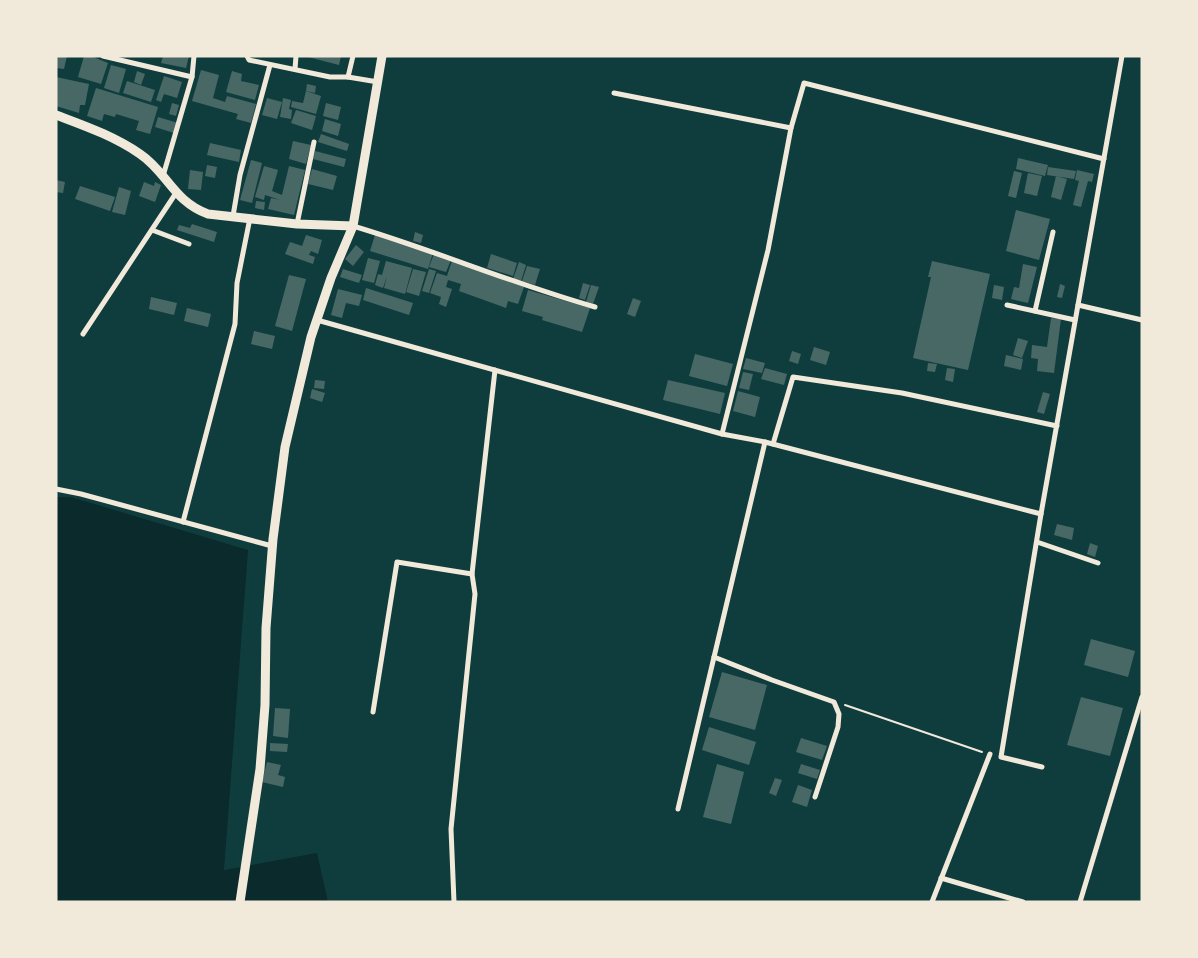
<svg xmlns="http://www.w3.org/2000/svg" width="1198" height="958" viewBox="0 0 1198 958" font-family="Montserrat,sans-serif">
<style>
.water{fill:#0a2a2b}
.building{fill:#486865}
.lines{fill:none;stroke-linecap:round;stroke-linejoin:round}
.path{stroke:#f1e9da;stroke-width:2}
.minor{stroke:#f1e9da;stroke-width:5}
.tertiary{stroke:#f1e9da;stroke-width:9}
</style>
<rect width="100%" height="100%" fill="#0f3d3e"/>
<!-- water -->
<polygon class="water" points="56,497 71,497 248,550 224,870 317,853 328,902 56,902"/>
<!-- building -->
<g class="building">
<polygon points="56,56 67,56 64,69 56,68"/>
<polygon points="84,56 91,56 108,63 101,84 78,77"/>
<polygon points="163,56 189,56 186,68 161,63"/>
<polygon points="304,56 341,56 339,65"/>
<polygon points="111,65 126,69 119,93 104,88"/>
<polygon points="201,70 219,75 213,98 225,102 227,96 256,104 251,123 236,119 238,114 192,101"/>
<polygon points="137,71 145,74 141,85 134,82"/>
<polygon points="232,71 242,74 241,81 259,85 255,100 226,92"/>
<polygon points="164,76 182,82 177,98 164,94 161,102 156,100"/>
<polygon points="56,77 89,84 85,105 80,105 79,113 56,106"/>
<polygon points="127,81 155,90 151,102 123,93"/>
<polygon points="307,84 316,86 315,93 306,91"/>
<polygon points="96,88 158,107 150,134 136,130 139,121 116,114 115,117 104,114 102,121 87,116"/>
<polygon points="306,91 321,96 316,114 291,107 292,101 303,103"/>
<polygon points="267,98 282,102 277,119 262,115"/>
<polygon points="283,98 291,100 289,109 292,110 291,119 280,117"/>
<polygon points="172,103 179,105 176,116 169,114"/>
<polygon points="326,103 341,107 338,120 323,116"/>
<polygon points="296,110 316,116 312,130 291,123"/>
<polygon points="158,117 178,123 174,133 155,127"/>
<polygon points="325,119 341,124 338,136 322,131"/>
<polygon points="321,134 349,144 347,151 318,142"/>
<polygon points="293,141 311,145 306,164 289,159"/>
<polygon points="210,143 241,150 239,162 207,155"/>
<polygon points="315,151 346,159 344,167 313,159"/>
<polygon points="1018,158 1048,165 1045,176 1016,169"/>
<polygon points="251,160 262,163 252,203 240,200"/>
<polygon points="207,165 217,167 215,178 205,176"/>
<polygon points="264,166 278,170 272,191 282,195 289,166 305,170 294,215 268,209 271,198 280,200 265,195 264,200 255,197"/>
<polygon points="1048,167 1076,171 1074,179 1047,175"/>
<polygon points="312,169 337,176 333,190 308,184"/>
<polygon points="190,170 203,172 201,190 188,189"/>
<polygon points="1077,170 1094,174 1092,182 1088,181 1081,207 1073,205 1079,181 1075,180"/>
<polygon points="1014,171 1022,173 1016,198 1008,196"/>
<polygon points="1028,173 1042,176 1037,196 1024,193"/>
<polygon points="1056,176 1067,179 1061,200 1051,197"/>
<polygon points="56,180 65,182 63,193 56,192"/>
<polygon points="144,182 154,186 155,182 161,185 155,202 139,196"/>
<polygon points="80,186 115,197 110,211 75,199"/>
<polygon points="119,187 131,191 125,215 112,212"/>
<polygon points="256,201 265,202 264,210 255,208"/>
<polygon points="1016,210 1050,219 1039,260 1006,251"/>
<polygon points="192,224 217,232 214,242 177,230 179,225 190,228"/>
<polygon points="415,232 423,235 421,243 413,241"/>
<polygon points="306,235 322,240 318,254 311,251 309,255 315,257 313,264 285,254 290,242 302,246"/>
<polygon points="375,235 433,253 428,269 370,251"/>
<polygon points="356,245 364,252 353,266 345,259"/>
<polygon points="434,254 451,260 446,272 429,267"/>
<polygon points="491,254 517,263 513,276 487,268"/>
<polygon points="368,258 380,261 374,283 362,280"/>
<polygon points="386,261 412,268 405,294 384,288 387,276 383,288 375,285 378,274 382,275"/>
<polygon points="452,261 524,287 518,304 508,301 506,308 459,291 461,284 448,280 446,287 452,289 446,307 439,304 441,297 430,293 437,273 447,276"/>
<polygon points="932,261 990,274 968,370 913,358 931,277 928,277"/>
<polygon points="519,262 526,265 521,281 513,279"/>
<polygon points="1023,264 1037,267 1028,303 1011,299 1014,287 1019,288"/>
<polygon points="527,266 540,269 535,285 522,281"/>
<polygon points="343,269 362,275 359,283 340,277"/>
<polygon points="413,269 426,272 419,296 406,292"/>
<polygon points="429,269 436,271 429,293 422,291"/>
<polygon points="289,275 306,279 292,331 275,326"/>
<polygon points="583,283 590,285 585,300 579,298"/>
<polygon points="1060,284 1065,286 1062,298 1057,297"/>
<polygon points="591,285 599,287 593,304 586,302"/>
<polygon points="994,285 1004,287 1002,300 992,298"/>
<polygon points="366,288 413,303 409,315 363,300"/>
<polygon points="338,289 362,295 359,306 346,303 342,318 331,315"/>
<polygon points="528,290 590,308 582,332 542,320 543,317 522,311"/>
<polygon points="151,297 177,303 174,315 149,309"/>
<polygon points="633,298 641,301 635,317 627,314"/>
<polygon points="187,308 211,314 208,327 184,321"/>
<polygon points="1051,318 1061,319 1054,373 1037,371 1038,359 1031,358 1032,345 1047,347"/>
<polygon points="254,331 275,336 272,349 251,344"/>
<polygon points="1018,338 1028,341 1022,358 1013,355"/>
<polygon points="814,347 830,352 826,365 810,360"/>
<polygon points="792,351 801,354 798,364 789,361"/>
<polygon points="695,354 733,364 727,386 689,376"/>
<polygon points="1006,355 1023,359 1021,370 1004,366"/>
<polygon points="746,358 765,363 762,373 743,369"/>
<polygon points="928,363 937,364 935,372 927,371"/>
<polygon points="765,368 787,374 784,385 761,379"/>
<polygon points="947,368 955,369 953,382 945,380"/>
<polygon points="743,372 753,374 749,390 739,388"/>
<polygon points="315,380 325,381 324,389 314,388"/>
<polygon points="668,380 725,393 720,414 663,400"/>
<polygon points="312,389 325,393 322,402 310,398"/>
<polygon points="738,391 760,397 755,417 733,411"/>
<polygon points="1043,392 1050,394 1044,414 1037,412"/>
<polygon points="1057,524 1074,528 1072,540 1054,535"/>
<polygon points="1090,543 1098,546 1095,557 1087,554"/>
<polygon points="1091,639 1135,651 1128,677 1084,665"/>
<polygon points="722,672 767,685 755,730 709,717"/>
<polygon points="1081,697 1123,708 1110,756 1067,745"/>
<polygon points="275,708 290,709 288,738 273,736"/>
<polygon points="709,727 756,742 749,765 702,750"/>
<polygon points="801,738 827,746 822,760 796,752"/>
<polygon points="270,743 288,744 287,752 270,751"/>
<polygon points="267,762 281,765 278,775 285,777 283,787 262,782"/>
<polygon points="717,764 744,772 731,824 703,817"/>
<polygon points="801,764 820,770 817,779 798,773"/>
<polygon points="775,778 782,780 776,796 769,793"/>
<polygon points="798,785 812,790 807,807 792,802"/>
</g>
<g class="lines">
<!-- path -->
<polyline class="path" points="845,705 982,752"/>
<!-- minor -->
<g class="minor">
<polyline points="103,56 192,77"/>
<polyline points="247,56 249,60 330,77 348,77 378,82"/>
<polyline points="295,69 296,56"/>
<polyline points="348,77 353,56"/>
<polyline points="614,93 791,128 804,83 1104,159"/>
<polyline points="163,176 192,77 194,56"/>
<polyline points="233,216 240,175 270,65"/>
<polyline points="297,224 314,142"/>
<path d="M353 226C434 250 513 284 595 307"/>
<polyline points="152,230 189,244"/>
<polyline points="1007,305 1075,320"/>
<polyline points="1078,305 1142,320"/>
<polyline points="1035,311 1053,232"/>
<polyline points="317,320 722,434 765,442 1041,514"/>
<polyline points="83,334 176,193"/>
<polyline points="722,434 768,250 791,128"/>
<polyline points="773,444 793,377 902,393 1057,426"/>
<polyline points="56,489 81,494 272,546"/>
<polyline points="183,522 235,324 237,283 250,218"/>
<polyline points="1037,542 1098,563"/>
<polyline points="714,657 772,680 834,702 839,714 838,727 815,797"/>
<polyline points="373,712 397,562 472,574"/>
<polyline points="1042,767 1001,757 1041,514 1122,56"/>
<polyline points="678,809 765,442"/>
<polyline points="941,878 1023,902"/>
<polyline points="454,902 451,829 475,594 472,574 495,370"/>
<polyline points="932,902 990,754"/>
<polyline points="1080,902 1142,697"/>
</g>
<!-- tertiary -->
<g class="tertiary">
<path d="M56 115C85 126 114 136 140 154 167 172 174 202 208 214L297 224 353 226"/>
<polyline points="240,902 260,769 265,705 266,628 273,539 285,447 311,337 331,278 353,226 382,56"/>
</g>
</g>
<!-- border -->
<rect width="1198" height="958" fill="none" stroke="#f1e9da" stroke-width="115"/>
</svg>
